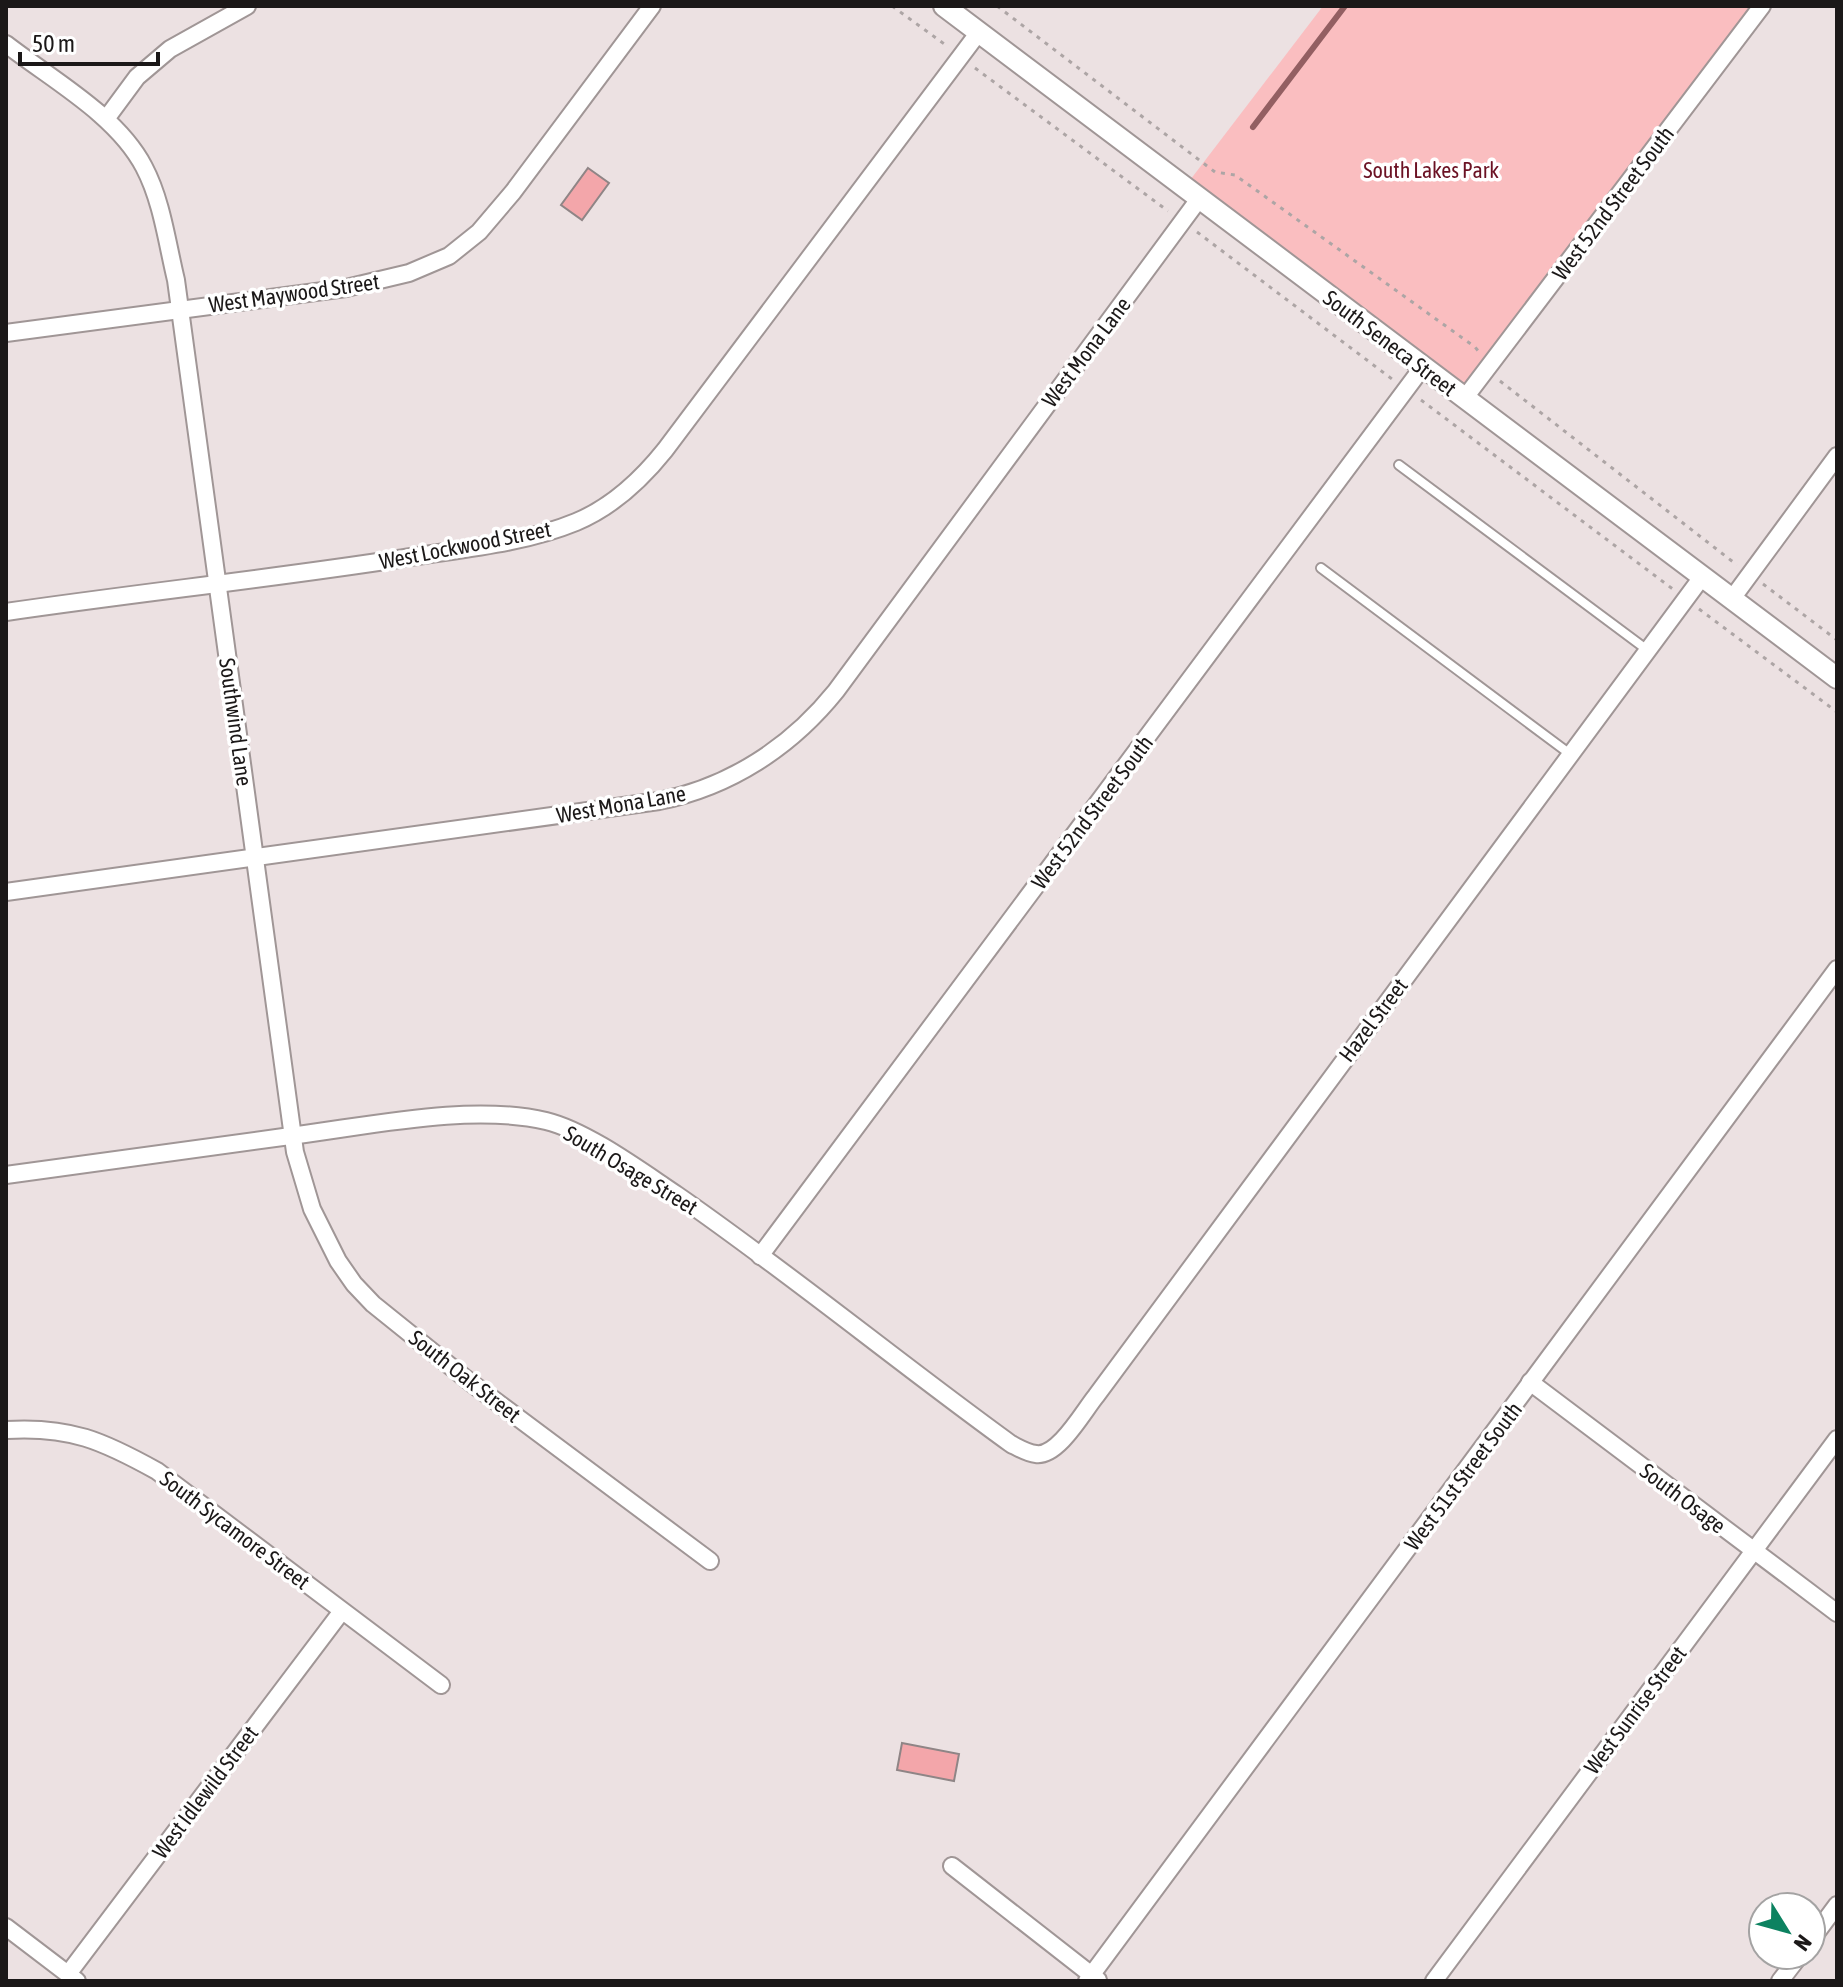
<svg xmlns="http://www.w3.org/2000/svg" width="1843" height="1987" viewBox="0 0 1843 1987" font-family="'Asap Condensed',sans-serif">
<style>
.green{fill:#fabec0}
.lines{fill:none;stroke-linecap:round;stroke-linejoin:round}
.stream{stroke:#935f62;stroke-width:6}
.building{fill:#f3a6aa;stroke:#8f8586;stroke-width:2}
.service-casing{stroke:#a09696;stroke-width:12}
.minor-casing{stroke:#a09696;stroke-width:20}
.tertiary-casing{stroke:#a09696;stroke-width:24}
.path{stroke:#ada5a5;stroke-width:3;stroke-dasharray:4 6;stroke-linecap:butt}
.service{stroke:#fff;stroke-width:8}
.minor{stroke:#fff;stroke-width:16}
.tertiary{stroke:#fff;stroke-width:20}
.labels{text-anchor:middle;stroke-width:7;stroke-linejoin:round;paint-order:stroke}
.park-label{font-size:22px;fill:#6b1224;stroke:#fff}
.street-label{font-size:22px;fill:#1b1818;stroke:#fff}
</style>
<rect width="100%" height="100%" fill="#ece1e2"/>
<!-- green -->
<polygon class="green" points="1323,6 1762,6 1464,399 1184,188"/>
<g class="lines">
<!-- stream -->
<polyline class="stream" points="1253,127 1345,6"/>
</g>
<!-- building -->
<g class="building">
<polygon points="588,168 609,183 582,220 561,205"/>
<polygon points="902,1743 959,1754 954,1781 897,1770"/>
</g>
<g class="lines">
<defs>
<g id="service">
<polyline points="1399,465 1646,649"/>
<polyline points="1321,568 1570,754"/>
</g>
<g id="minor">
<path d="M6 44C51 79 117 115 144 167 162 201 167 243 176 280L295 1152 312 1209 338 1261 354 1284 373 1304 470 1382 710 1561"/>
<polyline points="106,119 137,77 170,49 247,6"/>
<polyline points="6,333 346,288 409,273 449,256 479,232 513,192 652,6"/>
<polyline points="1464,399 1762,6"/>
<polyline points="1731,600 1837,456"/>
<path d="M6 612C136 593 268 579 398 559 457 549 520 545 576 522 612 507 641 480 665 450L979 32"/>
<path d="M6 892 659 801C730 787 791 747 836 691L1199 199"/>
<path d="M6 1175C106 1161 206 1148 305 1134 378 1124 474 1104 546 1121 587 1131 641 1171 677 1195 791 1274 899 1363 1011 1444 1019 1448 1027 1453 1036 1454 1058 1457 1083 1412 1096 1396L1702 577"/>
<polyline points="760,1256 1422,368"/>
<polyline points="1530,1382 1837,1613"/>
<path d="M6 1430C70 1426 103 1441 157 1471L441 1685"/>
<polyline points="952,1866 1098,1980"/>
<polyline points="6,1927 77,1981"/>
<polyline points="1811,1940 1837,1905"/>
<polyline points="68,1974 342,1611"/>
<polyline points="1087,1981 1837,969"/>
<polyline points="1434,1981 1837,1439"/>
<polyline points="1780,1981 1800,1955"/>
</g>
<polyline id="tertiary" points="944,6 1837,678"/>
</defs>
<!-- service casing -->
<use href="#service" class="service-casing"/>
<!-- minor casing -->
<use href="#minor" class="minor-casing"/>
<!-- tertiary casing -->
<use href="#tertiary" class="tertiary-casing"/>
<!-- path -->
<g class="path">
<polyline points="892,6 947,46"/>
<polyline points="997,6 1215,172 1235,175 1475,347 1479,352"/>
<polyline points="975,68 1168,211"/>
<polyline points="1197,232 1392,379"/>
<polyline points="1500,381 1737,565"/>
<polyline points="1421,400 1674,590"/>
<polyline points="1763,584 1837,640"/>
<polyline points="1699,609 1837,712"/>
</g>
<!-- service -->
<use href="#service" class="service"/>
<!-- minor -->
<use href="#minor" class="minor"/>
<!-- tertiary -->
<use href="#tertiary" class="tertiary"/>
</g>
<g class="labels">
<!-- park labels -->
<g class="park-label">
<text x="1431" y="178">South Lakes Park</text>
</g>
<!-- street labels -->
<g class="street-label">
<text transform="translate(1613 203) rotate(-53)" y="8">West 52nd Street South</text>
<text transform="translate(294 293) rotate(-8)" y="8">West Maywood Street</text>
<text transform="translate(1390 343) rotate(37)" y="8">South Seneca Street</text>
<text transform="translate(1086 352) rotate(-53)" y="8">West Mona Lane</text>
<text transform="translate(465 545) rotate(-11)" y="8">West Lockwood Street</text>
<text transform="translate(236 722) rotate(82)" y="8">Southwind Lane</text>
<text transform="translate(621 804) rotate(-10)" y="8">West Mona Lane</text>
<text transform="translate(1092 812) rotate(-53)" y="8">West 52nd Street South</text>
<text transform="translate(1373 1020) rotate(-53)" y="8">Hazel Street</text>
<text transform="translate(631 1170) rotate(31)" y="8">South Osage Street</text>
<text transform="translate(465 1376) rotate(38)" y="8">South Oak Street</text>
<text transform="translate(1463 1476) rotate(-53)" y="8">West 51st Street South</text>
<text transform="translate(1683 1498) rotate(37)" y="8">South Osage</text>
<text transform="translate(235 1530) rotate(37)" y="8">South Sycamore Street</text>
<text transform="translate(1635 1710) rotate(-53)" y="8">West Sunrise Street</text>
<text transform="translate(205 1792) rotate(-53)" y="8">West Idlewild Street</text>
</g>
</g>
<!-- border -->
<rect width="1843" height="1987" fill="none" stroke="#1b1818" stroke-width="16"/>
<!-- north arrow -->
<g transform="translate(1787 1931) rotate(127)"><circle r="38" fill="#ffffff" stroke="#a4a3a3" stroke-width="2"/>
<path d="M0-6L14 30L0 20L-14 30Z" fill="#0c8260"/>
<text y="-12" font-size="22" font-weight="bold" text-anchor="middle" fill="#1b1818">N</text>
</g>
<!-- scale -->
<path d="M20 52v12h138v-12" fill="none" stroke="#1b1818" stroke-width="4"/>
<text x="32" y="52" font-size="24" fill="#1b1818" stroke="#ffffff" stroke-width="6" paint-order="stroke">50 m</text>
</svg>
